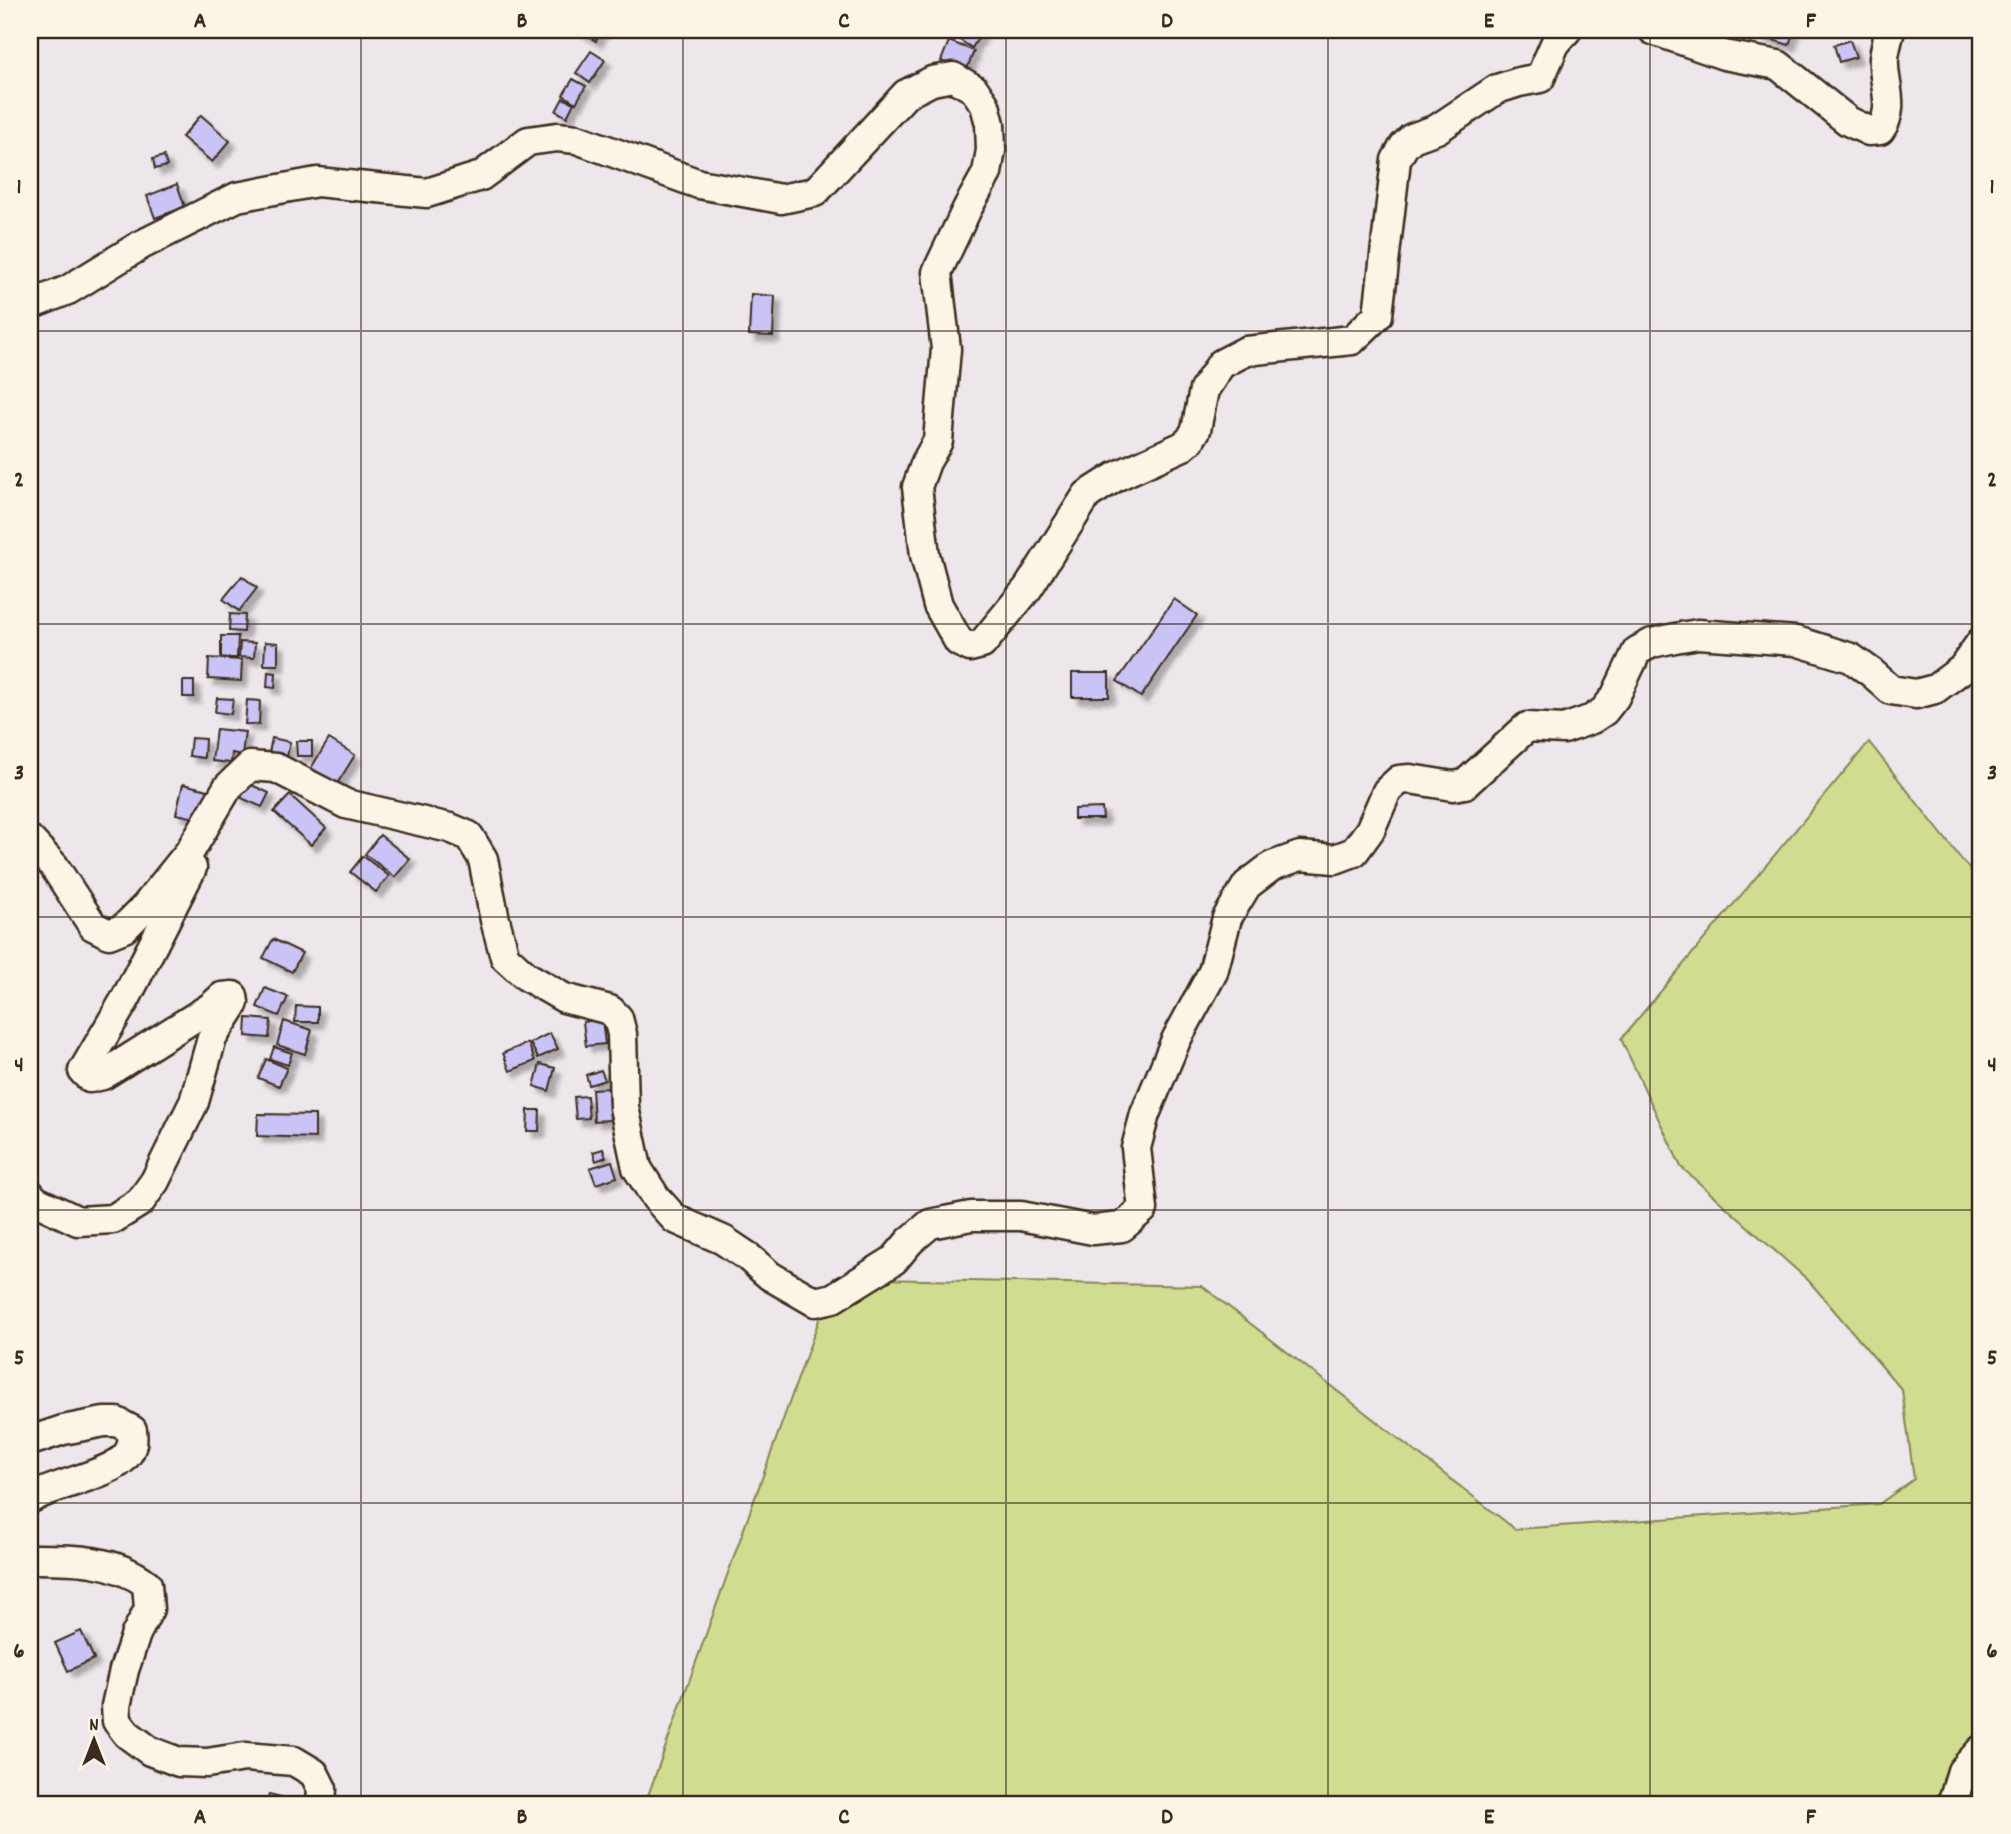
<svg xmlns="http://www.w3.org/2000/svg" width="2011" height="1834" viewBox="0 0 2011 1834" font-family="Dekko,sans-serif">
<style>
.green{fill:#d0dc8f;stroke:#868356;stroke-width:2}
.building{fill:#cac3f6;stroke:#3b2a1e;stroke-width:2;filter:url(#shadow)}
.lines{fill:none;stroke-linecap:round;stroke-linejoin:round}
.minor-casing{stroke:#3b2a1e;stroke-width:33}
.minor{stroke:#fcf5e5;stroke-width:28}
.grid{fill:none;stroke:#3b2a1e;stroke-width:2;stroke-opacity:0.55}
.neatline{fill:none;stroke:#3b2a1e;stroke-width:2.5}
.grid-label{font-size:23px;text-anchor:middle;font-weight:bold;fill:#3b2a1e}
</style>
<defs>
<filter id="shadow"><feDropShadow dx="6" dy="6" stdDeviation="2" flood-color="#0004"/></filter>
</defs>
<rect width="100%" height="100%" fill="#ede6ea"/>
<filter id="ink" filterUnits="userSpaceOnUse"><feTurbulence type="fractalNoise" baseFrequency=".0143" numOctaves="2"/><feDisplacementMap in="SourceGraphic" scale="14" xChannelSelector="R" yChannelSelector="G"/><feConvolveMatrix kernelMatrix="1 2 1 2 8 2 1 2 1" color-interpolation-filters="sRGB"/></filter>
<g filter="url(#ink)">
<!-- green -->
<polygon class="green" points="1869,742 1981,884 1981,1804 645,1804 834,1278 1202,1286 1515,1529 1879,1504 1914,1479 1902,1390 1809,1281 1681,1167 1621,1039"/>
<!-- building -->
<g class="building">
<polygon points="577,30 602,30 596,41"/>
<polygon points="963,30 982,32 972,48 958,39"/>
<polygon points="1759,30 1794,30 1789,45 1757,35"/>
<polygon points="1850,40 1856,57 1839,62 1834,45"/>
<polygon points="949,41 974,51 966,71 941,61"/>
<polygon points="591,51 605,60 590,83 576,73"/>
<polygon points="573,79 586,86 576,103 563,95"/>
<polygon points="563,98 574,103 567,117 556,111"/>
<polygon points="201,115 230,141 212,162 182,137"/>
<polygon points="164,156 167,166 155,169 153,159"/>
<polygon points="177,184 185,207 155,218 147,196"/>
<polygon points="751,294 775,296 773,336 749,335"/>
<polygon points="242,576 257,588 239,611 223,599"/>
<polygon points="1174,599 1197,615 1141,697 1117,681"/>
<polygon points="230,614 245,615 244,632 229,631"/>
<polygon points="221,636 238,636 237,658 221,658"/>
<polygon points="240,642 255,643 254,658 239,657"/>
<polygon points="265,642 278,643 278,665 264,665"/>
<polygon points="209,658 242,660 241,681 208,679"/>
<polygon points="268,672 276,673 275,688 267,687"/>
<rect x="1072" y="673" width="37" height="24"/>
<rect x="183" y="681" width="11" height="16"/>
<polygon points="217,698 233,699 231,714 215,712"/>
<polygon points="247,700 260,701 259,725 245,724"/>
<polygon points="216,729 245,732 242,755 232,753 231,763 212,761"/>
<polygon points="191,738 205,739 204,758 189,756"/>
<polygon points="272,738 290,742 287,757 269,753"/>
<polygon points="329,739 355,755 337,784 311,768"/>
<polygon points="296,741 312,741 312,756 297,756"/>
<polygon points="243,781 269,793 262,807 237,796"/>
<polygon points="183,784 208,790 201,819 176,814"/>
<polygon points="290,795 326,828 311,845 274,812"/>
<polygon points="1102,808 1103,819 1074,819 1074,809"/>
<polygon points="380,835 410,859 395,877 365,854"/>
<polygon points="363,856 389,876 376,892 350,872"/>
<polygon points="273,939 302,953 292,972 263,958"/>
<polygon points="265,988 288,997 279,1016 257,1007"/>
<polygon points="296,1006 318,1007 318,1022 295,1022"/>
<polygon points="247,1018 271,1020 269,1038 246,1036"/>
<polygon points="602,1019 605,1044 586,1046 583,1022"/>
<polygon points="284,1021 312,1030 305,1054 277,1045"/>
<polygon points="550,1033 558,1049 538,1058 530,1043"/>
<polygon points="528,1043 535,1061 510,1071 503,1053"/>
<polygon points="274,1047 292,1053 288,1065 270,1059"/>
<polygon points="266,1059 287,1068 279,1086 258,1078"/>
<polygon points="540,1064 555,1068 549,1091 534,1086"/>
<polygon points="601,1070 605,1080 589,1085 586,1075"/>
<polygon points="608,1088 610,1120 594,1121 592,1089"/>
<polygon points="587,1096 589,1118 576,1119 574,1097"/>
<polygon points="528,1110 540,1110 539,1131 527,1131"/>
<polygon points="258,1114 315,1115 315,1138 257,1136"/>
<polygon points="603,1149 606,1157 596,1161 593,1152"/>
<polygon points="612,1161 617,1177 596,1184 590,1168"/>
<polygon points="81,1631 94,1659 68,1671 55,1643"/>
<polygon points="269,1794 293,1800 292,1804 267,1804"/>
</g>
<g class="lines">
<defs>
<g id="minor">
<path d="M1653 30 1724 55 1778 65 1848 121 1869 131 1880 130C1897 107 1882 82 1884 58 1885 48 1888 39 1890 30"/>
<polyline points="30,305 68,290 141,245 237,197 317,182 427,193 481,176 528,141 557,137 577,139 699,184 781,199 815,192 906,94 932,81 953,77 974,89 985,105 990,124 991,150 987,173 967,209 937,272 946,349 938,441 926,462 917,487 925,555 938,605 959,642 970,647 982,644 1028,588 1087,495 1117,476 1183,446 1190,440 1196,430 1204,390 1221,364 1246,351 1352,340 1378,315 1396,160 1404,146 1412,138 1437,129 1497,89 1519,82 1540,78 1555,44 1567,30"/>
<polyline points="30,840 54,866 93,926 109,934 124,928 145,907 190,851 228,787 250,766 276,768 346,804 450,828 469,836 483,859 495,920 505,957 526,976 564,998 610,1010 618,1018 622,1034 624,1107 637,1168 656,1198 675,1219 723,1240 747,1256 770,1276 815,1302 833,1298 894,1260 910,1241 930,1224 971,1216 1021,1216 1093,1230 1122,1227 1143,1209 1136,1148 1145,1114 1176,1040 1213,972 1227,918 1247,885 1272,866 1300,856 1335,859 1354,852 1370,830 1387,791 1399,780 1410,779 1453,786 1465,784 1527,727 1564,729 1592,719 1604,711 1615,697 1637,651 1652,643 1675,638 1698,634 1796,641 1851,658 1872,673 1891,690 1916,694 1935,689 1962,669 1981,642"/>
<polyline points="30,1194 34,1200 78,1221 113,1219 140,1202 155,1181 194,1102 212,1038 232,1007 234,1002 233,996 222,997 211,1007 103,1075 90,1078 83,1071 126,998 192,868"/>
<path d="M30 1441 63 1430 104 1422H117L132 1430C133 1440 133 1448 126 1456 111 1475 53 1484 30 1499"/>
<path d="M30 1559C70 1559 113 1558 147 1584L149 1609 136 1634 124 1670 116 1706 117 1721 127 1734 150 1751 179 1762 207 1763 245 1757 294 1761 314 1773 322 1789 321 1804"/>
<polyline points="1952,1804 1962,1771 1981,1750"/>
</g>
</defs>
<!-- minor casing -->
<use href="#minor" class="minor-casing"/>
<!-- minor -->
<use href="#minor" class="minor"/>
</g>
</g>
<!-- grid -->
<path class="grid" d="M361 30V1804M683 30V1804M1006 30V1804M1328 30V1804M1650 30V1804M30 331H1981M30 624H1981M30 917H1981M30 1210H1981M30 1503H1981"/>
<!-- margin -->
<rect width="2011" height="1834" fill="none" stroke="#fcf5e5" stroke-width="77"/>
<!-- north arrow -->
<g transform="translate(94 1740)" stroke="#fcf5e5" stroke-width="5" paint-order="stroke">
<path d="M0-5L12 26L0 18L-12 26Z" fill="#3b2a1e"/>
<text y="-10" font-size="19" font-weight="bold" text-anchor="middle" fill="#3b2a1e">N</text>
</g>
<rect x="38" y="38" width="1934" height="1758" class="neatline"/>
<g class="grid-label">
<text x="200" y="27">A</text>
<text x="522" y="27">B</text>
<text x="844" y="27">C</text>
<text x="1167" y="27">D</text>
<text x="1489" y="27">E</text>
<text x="1811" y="27">F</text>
<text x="19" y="193">1</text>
<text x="1992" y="193">1</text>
<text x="19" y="486">2</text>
<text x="1992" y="486">2</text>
<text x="19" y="779">3</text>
<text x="1992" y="779">3</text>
<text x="19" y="1071">4</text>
<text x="1992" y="1071">4</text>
<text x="19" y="1364">5</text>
<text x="1992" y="1364">5</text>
<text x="19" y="1657">6</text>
<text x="1992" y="1657">6</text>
<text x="200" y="1823">A</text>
<text x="522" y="1823">B</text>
<text x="844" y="1823">C</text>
<text x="1167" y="1823">D</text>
<text x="1489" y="1823">E</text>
<text x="1811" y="1823">F</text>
</g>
</svg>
